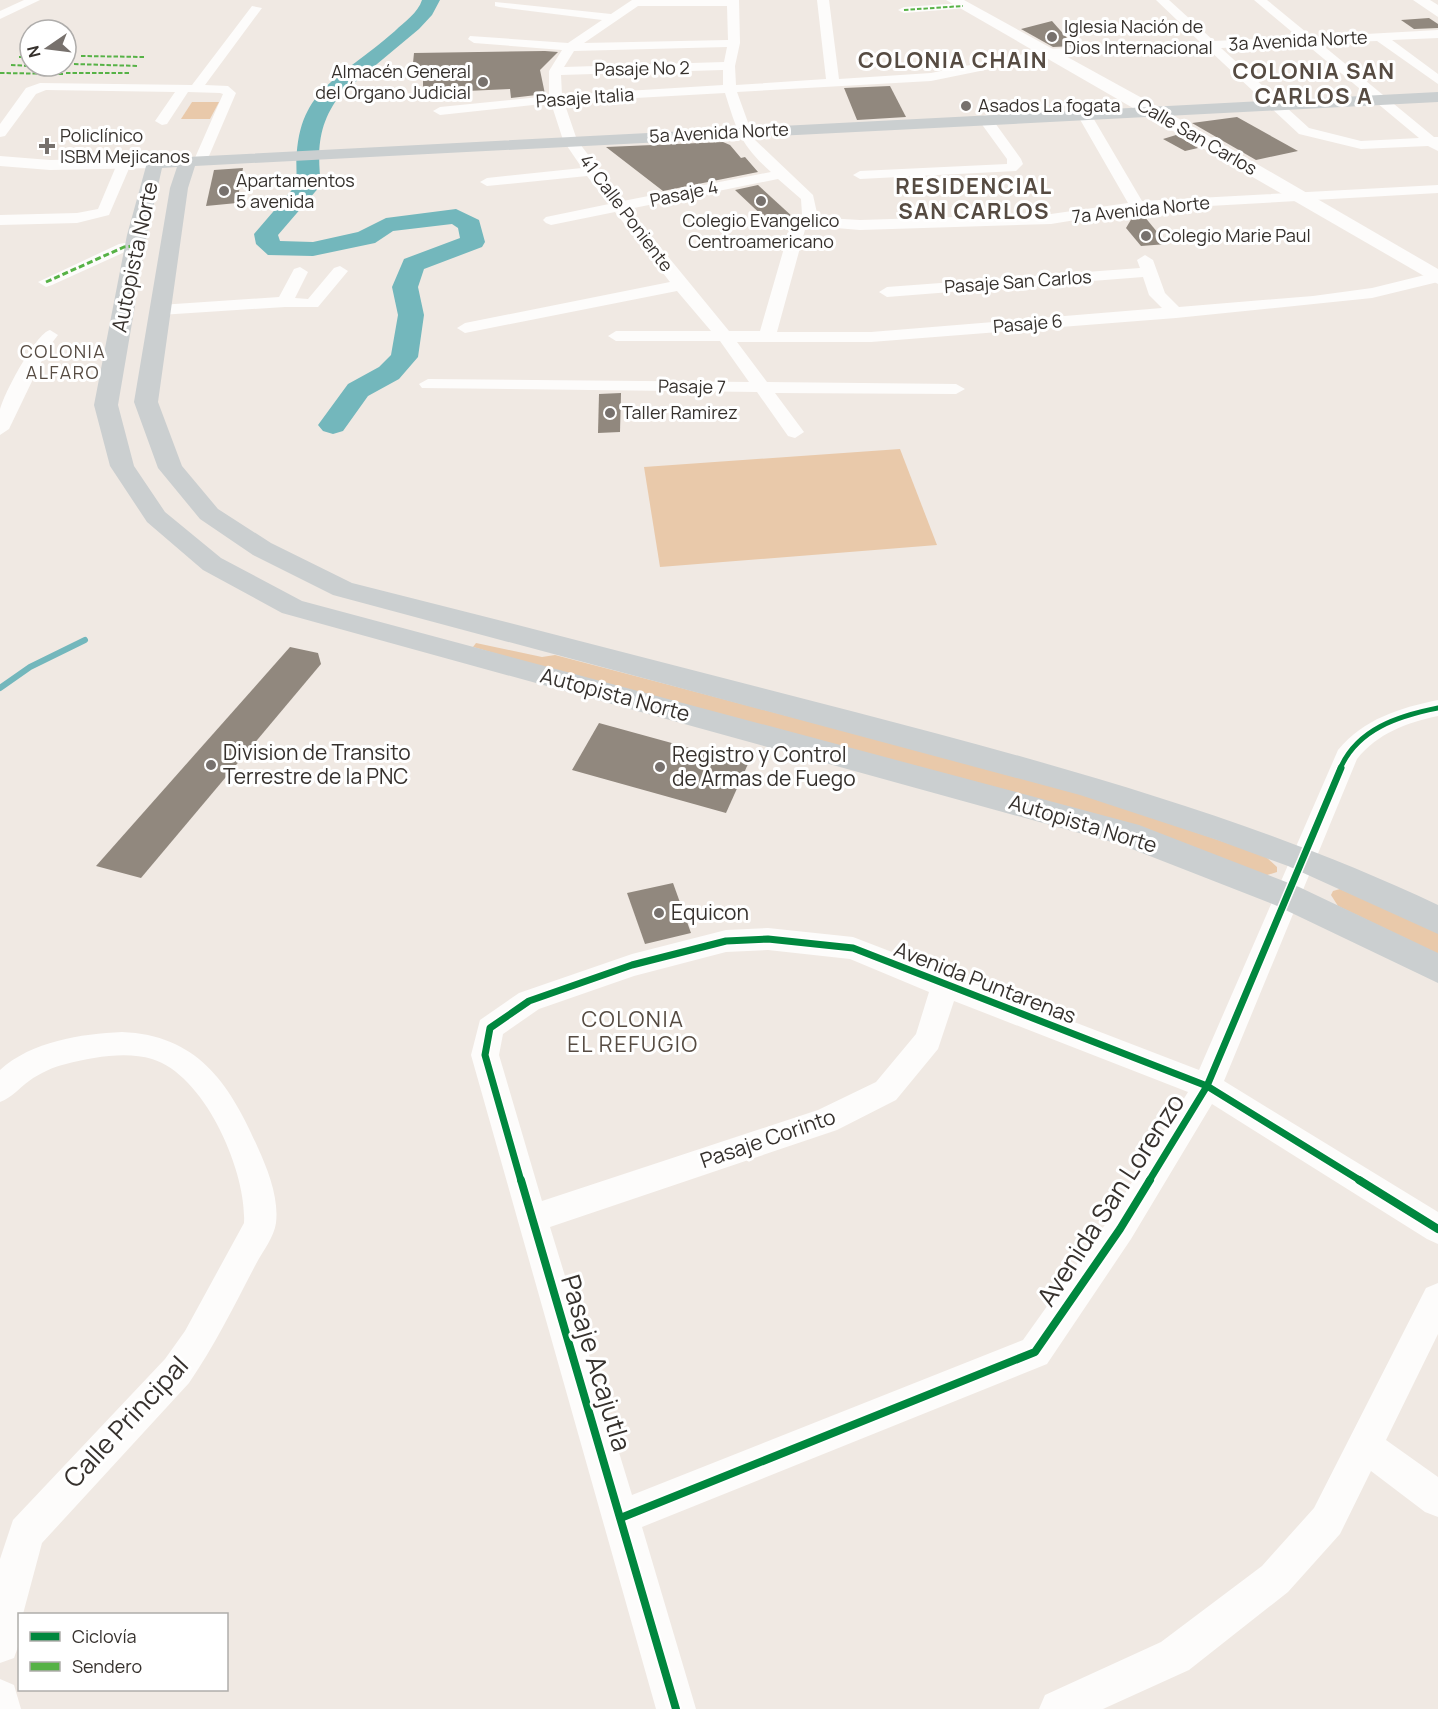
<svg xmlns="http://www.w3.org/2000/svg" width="1438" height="1709" viewBox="0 0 1438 1709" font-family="Manrope,sans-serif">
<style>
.green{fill:#e9c9aa}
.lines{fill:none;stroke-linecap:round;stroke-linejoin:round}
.stream{stroke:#73b7bc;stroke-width:6}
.river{fill:#73b7bc;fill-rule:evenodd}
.building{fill:#91887e}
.street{fill:#fdfcfb;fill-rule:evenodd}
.secondary{fill:#fdfcfb;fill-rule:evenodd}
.primary{fill:#cbcfd0;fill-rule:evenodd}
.quiet-far1{stroke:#56b246;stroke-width:2;stroke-dasharray:4.5 2;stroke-linecap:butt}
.quiet{stroke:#56b246;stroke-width:3;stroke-dasharray:6 3;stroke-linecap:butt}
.cycleway-far2-casing{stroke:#fff;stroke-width:8}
.cycleway-far1-casing{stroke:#fff;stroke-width:10}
.cycleway-casing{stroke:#fff;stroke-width:12}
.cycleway-far2{stroke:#00873e;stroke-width:5}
.cycleway-far1{stroke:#00873e;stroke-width:7}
.cycleway{stroke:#00873e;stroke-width:8}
.poi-dot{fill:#77716d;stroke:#fff;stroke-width:2}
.labels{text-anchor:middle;stroke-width:6;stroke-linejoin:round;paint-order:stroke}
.far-poi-label{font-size:18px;fill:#36312d;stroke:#fff;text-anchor:start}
.far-street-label{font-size:18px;fill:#36312d;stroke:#fff}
.far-neighbourhood-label{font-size:18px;letter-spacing:1.5px;fill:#564b42;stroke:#fff}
.street-label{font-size:21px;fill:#36312d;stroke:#fff}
.poi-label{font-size:21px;fill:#36312d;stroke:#fff;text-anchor:start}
.far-district-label{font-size:22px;font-weight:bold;letter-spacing:1.5px;fill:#564b42;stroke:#fff}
.neighbourhood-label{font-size:22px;letter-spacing:1.5px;fill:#564b42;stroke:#fff}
.near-street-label{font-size:26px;fill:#36312d;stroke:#fff}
</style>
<rect width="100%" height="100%" fill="#f0e9e3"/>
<!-- green -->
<g class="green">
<polygon points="192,102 219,102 210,119 181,119"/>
<polygon points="900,449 937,545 660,567 644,467"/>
<polygon points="476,643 542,657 555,655 1078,792 1265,856 1277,867 1277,872 1264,876 473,647"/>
<polygon points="1340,889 1438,932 1438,954 1338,906 1331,895 1333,891"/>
</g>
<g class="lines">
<!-- stream -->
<polyline class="stream" points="0,688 30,667 85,640"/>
<!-- river -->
<path class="river" d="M422 0H440L432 15 419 29 341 94C318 123 317 150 321 185L278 235 280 241 313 242 358 232 386 218 456 209 479 220 485 242 482 247 424 269 418 287 424 315 418 357 399 379 368 396 343 431 333 434 323 431 318 425 348 384 379 367 391 355 398 315 392 287 404 259 460 238 458 228 452 224 393 231 375 243 313 256 268 255 256 244 254 234 297 184C291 90 333 85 395 31 404 22 418 13 422 0Z"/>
</g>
<!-- building -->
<g class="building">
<polygon points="1429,18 1438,24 1438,28 1414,29 1401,20"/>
<polygon points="1052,21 1074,46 1053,47 1021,29"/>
<polygon points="545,51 558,52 540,70 545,94 511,98 510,89 423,93 423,73 412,73 414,53"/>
<polygon points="890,86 906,117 857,120 844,88"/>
<polygon points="1237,117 1298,151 1256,160 1192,123"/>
<polygon points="1176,135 1198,148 1185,151 1163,139"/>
<polygon points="723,142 730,145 741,158 745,157 758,172 663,191 606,147"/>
<polygon points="243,168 237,203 206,206 214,170"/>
<polygon points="758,185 794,218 789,223 770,223 735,190"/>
<polygon points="1144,216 1167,244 1141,246 1126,228 1132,218"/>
<polygon points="621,393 620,432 598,433 599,394"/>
<polygon points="290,647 318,653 321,664 141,878 96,866"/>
<polygon points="599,723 748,764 726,813 572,770"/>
<polygon points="673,883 691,933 645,944 627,893"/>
</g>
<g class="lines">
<!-- street -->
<g class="street">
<polygon points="24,0 40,0 0,19 0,11"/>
<path d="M632 0H739L740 43 735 66 736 85 826 79 817 0H829L839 79 931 73 1048 49 1200 42 1156 0H1169L1214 41 1298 37 1254 0H1267L1312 37 1438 30V38L1392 40 1438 74V84L1377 41 1320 43 1434 137H1438V151L1428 146 1361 149 1299 134 1208 49 1048 57 931 81 737 92 754 139 813 195 817 213 827 218 860 220 1051 214 1128 203 1078 116 1085 112 1092 116 1142 201 1438 185V193L1137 210 1051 224 860 230 824 227 811 221 806 226 777 332H871L1162 308 1149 295 1143 277 887 297 879 292 887 287 1140 268 1137 260 1145 255 1153 260 1165 293 1179 307 1313 296 1372 288 1437 272 1438 282 1372 298 1176 318 871 342H737L767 382 956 384 965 389 956 394 775 393 804 432 795 438 788 436 757 392 422 388 419 384 428 379 749 382 720 341H616L608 336 616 331H711L677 291 465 333 457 328 465 323 670 282 615 212 551 225 546 223 543 220 546 217 609 204 587 176 487 186 480 182 487 178 582 168 563 140 551 103 440 115 433 111 440 107 549 96V71L562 50 474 43 468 39 470 36 568 43 602 20 499 7 495 6V2L611 14ZM638 6H727L728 40 584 43ZM1306 44 1419 138 1361 141 1309 128 1221 48ZM727 47 724 62 564 67 574 51ZM723 70V85L562 95 561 75ZM725 93C737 131 740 144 771 172L623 201 577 140 564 102ZM778 179 801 199 802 214 791 224 760 331H729L629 209Z"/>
<polygon points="963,3 967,4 967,8 904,13 898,10 904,7"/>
<polygon points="252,6 262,8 205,85 228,86 236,93 206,163 201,164 194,160 223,94 220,93 188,92 167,124 162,125 155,121 175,92 46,90 36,94 5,136 0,137 0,124 26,88 40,83 192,85"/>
<polygon points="985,115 990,116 1021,159 1023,164 1016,171 860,179 853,175 860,171 1007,164 1007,159 978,119"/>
<polygon points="124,160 131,164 109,215 77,223 0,225 0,215 77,213 98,209 117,164"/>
<polygon points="135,241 140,243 143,246 140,249 127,251 52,285 46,287 38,282 119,244"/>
<polygon points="340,266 348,271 318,307 285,307 160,315 152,310 160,305 279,297 294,269 300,267 308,272 295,298 308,299 334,268"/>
<path d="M50 330 58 335 48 348 9 429 0 435C0 427 0 418 0 410 3 395 36 333 50 330Z"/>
<path d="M1438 700V716C1406 723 1378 733 1357 759L1224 1081 1438 1212V1244L1427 1239 1212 1104 1131 1239 1047 1364 642 1527 696 1709H656L471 1055 480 1020 519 993 632 954 726 930 768 928 853 937 1199 1070 1338 750C1364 719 1399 708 1438 700ZM768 950 850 959 929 992 916 1034 876 1082 818 1110 542 1201 499 1055 503 1034 539 1009 634 976 726 952ZM954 1001 1188 1092 1109 1219 1023 1340 632 1495 550 1227 837 1130 896 1100 938 1049Z"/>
<path d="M122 1032C198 1035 230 1084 258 1148 268 1170 279 1198 276 1223 274 1237 263 1251 256 1264 235 1304 215 1345 189 1383L42 1543 23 1614H20L19 1644 14 1658 0 1663V1559L13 1520 165 1359 185 1331 244 1223C247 1172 205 1075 152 1059 127 1051 92 1057 66 1064 53 1067 40 1073 29 1081 19 1088 13 1097 0 1102V1070C32 1041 81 1034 122 1032Z"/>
<polygon points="1438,1283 1438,1334 1386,1440 1438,1477 1438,1517 1425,1512 1371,1471 1340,1534 1288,1592 1189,1670 1103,1709 1039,1709 1045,1695 1161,1642 1262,1566 1314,1508 1426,1288"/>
<polygon points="0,1679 14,1685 21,1709 0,1709"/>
</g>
<!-- secondary -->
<g class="secondary">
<polygon points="946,0 964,0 1162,109 1438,269 1438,284"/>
<polygon points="1413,0 1430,0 1438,5 1438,17"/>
<polygon points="0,156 50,160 154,158 163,163 154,168 50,170 0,166"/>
</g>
<!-- primary -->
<path class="primary" d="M1438 92V102L195 166 188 188 158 402 182 466 218 509 271 543 352 583C520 625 687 669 855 712 1054 764 1251 817 1438 905V934L1288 866 1217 840 1080 795 333 595 253 555 200 519 158 468 134 402 170 188 177 167 162 168 147 235 118 405 134 466 165 512 221 558 302 601 1139 825 1299 887 1438 953V983L1275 905 1119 844 282 613 203 570 147 522 110 466 94 405 127 235 148 159Z"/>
<!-- quiet-far1 -->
<g class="quiet-far1">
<polyline points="904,10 963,6"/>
<polyline points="81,56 145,57"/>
<polyline points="19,57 30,57"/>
<polyline points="74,64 138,66"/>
<polyline points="11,65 30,66"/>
<polyline points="0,73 65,74"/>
<polyline points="66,73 131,73"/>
</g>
<!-- quiet -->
<polyline class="quiet" points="46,282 124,247 135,246"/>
<defs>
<path id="cycleway-far2" d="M1340 769C1357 729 1398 716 1438 708"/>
<g id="cycleway-far1">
<polyline points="521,1181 485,1055 490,1028 529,1001 632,965 726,941 768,939 853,948 1207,1086 1361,1181"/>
<polyline points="1149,1181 1207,1086 1341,768"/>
</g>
<g id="cycleway">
<polyline points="521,1180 676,1709"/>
<polyline points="1359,1180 1438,1229"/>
<polyline points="623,1517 1035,1352 1120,1229 1150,1180"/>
</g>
</defs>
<!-- cycleway-far2 casing -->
<use href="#cycleway-far2" class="cycleway-far2-casing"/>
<!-- cycleway-far1 casing -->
<use href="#cycleway-far1" class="cycleway-far1-casing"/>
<!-- cycleway casing -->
<use href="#cycleway" class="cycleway-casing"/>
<!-- cycleway-far2 -->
<use href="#cycleway-far2" class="cycleway-far2"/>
<!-- cycleway-far1 -->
<use href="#cycleway-far1" class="cycleway-far1"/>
<!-- cycleway -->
<use href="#cycleway" class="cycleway"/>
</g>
<!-- markers -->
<g class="poi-dot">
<circle cx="1052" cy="37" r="6"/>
<circle cx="483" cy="82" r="6"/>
<circle cx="966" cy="106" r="6"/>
<path d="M44 137h6v6h6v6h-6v6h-6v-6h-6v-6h6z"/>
<circle cx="224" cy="191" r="6"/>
<circle cx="761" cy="201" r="6"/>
<circle cx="1146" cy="236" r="6"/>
<circle cx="610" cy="413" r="6"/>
<circle cx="211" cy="765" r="6"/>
<circle cx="660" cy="767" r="6"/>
<circle cx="659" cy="913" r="6"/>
</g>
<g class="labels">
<!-- far-poi labels -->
<g class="far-poi-label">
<text x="1064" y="33">Iglesia Nación de<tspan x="1064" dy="21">Dios Internacional</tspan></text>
<text x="471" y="78" text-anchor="end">Almacén General<tspan x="471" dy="21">del Órgano Judicial</tspan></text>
<text x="978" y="112">Asados La fogata</text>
<text x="60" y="142">Policlínico<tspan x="60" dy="21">ISBM Mejicanos</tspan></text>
<text x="236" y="187">Apartamentos<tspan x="236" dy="21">5 avenida</tspan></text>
<text x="761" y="227" text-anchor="middle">Colegio Evangelico<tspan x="761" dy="21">Centroamericano</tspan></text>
<text x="1158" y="242">Colegio Marie Paul</text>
<text x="622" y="419">Taller Ramirez</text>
</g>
<!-- far-street labels -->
<g class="far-street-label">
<text transform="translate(1298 41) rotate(-3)" y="6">3a Avenida Norte</text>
<text transform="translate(642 69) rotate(-1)" y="6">Pasaje No 2</text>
<text transform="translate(585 98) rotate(-4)" y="6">Pasaje Italia</text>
<text transform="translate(719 133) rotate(-3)" y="6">5a Avenida Norte</text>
<text transform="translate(1197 137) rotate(30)" y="6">Calle San Carlos</text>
<text transform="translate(684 194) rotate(-12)" y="6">Pasaje 4</text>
<text transform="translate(1141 210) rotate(-6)" y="6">7a Avenida Norte</text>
<text transform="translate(626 213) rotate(53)" y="6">41 Calle Poniente</text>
<text transform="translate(1018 282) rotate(-4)" y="6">Pasaje San Carlos</text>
<text transform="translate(1028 324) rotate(-5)" y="6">Pasaje 6</text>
<text transform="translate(692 387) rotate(1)" y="6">Pasaje 7</text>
</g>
<!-- far-neighbourhood labels -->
<g class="far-neighbourhood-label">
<text x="63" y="358">COLONIA<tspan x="63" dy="21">ALFARO</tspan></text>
</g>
<!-- street labels -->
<g class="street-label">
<text transform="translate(135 257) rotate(-78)" y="7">Autopista Norte</text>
<text transform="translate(615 695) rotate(15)" y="7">Autopista Norte</text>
<text transform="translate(1083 824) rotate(17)" y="7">Autopista Norte</text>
<text transform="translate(985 983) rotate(21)" y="7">Avenida Puntarenas</text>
<text transform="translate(768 1139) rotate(-19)" y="7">Pasaje Corinto</text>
</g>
<!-- poi labels -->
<g class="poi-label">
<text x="223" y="760">Division de Transito<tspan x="223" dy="24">Terrestre de la PNC</tspan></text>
<text x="672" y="762">Registro y Control<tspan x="672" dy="24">de Armas de Fuego</tspan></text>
<text x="671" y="920">Equicon</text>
</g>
<!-- far-district labels -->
<g class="far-district-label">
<text x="953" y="68">COLONIA CHAIN</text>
<text x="1314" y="79">COLONIA SAN<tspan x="1314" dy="25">CARLOS A</tspan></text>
<text x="974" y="194">RESIDENCIAL<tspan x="974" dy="25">SAN CARLOS</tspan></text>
</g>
<!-- neighbourhood labels -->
<g class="neighbourhood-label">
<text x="633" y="1027">COLONIA<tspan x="633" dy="25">EL REFUGIO</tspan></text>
</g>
<!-- near-street labels -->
<g class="near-street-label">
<text transform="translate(1111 1200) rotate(-57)" y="9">Avenida San Lorenzo</text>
<text transform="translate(596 1363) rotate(73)" y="9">Pasaje Acajutla</text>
<text transform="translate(126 1422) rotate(-47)" y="9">Calle Principal</text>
</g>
</g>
<!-- legend -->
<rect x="18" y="1613" width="210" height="78" fill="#ffffff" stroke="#afadab" stroke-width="1.5"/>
<rect x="30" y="1632" width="30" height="9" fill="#00873e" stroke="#afadab" stroke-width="1.5"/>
<text x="72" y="1643" font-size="18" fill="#36312d">Ciclovía</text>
<rect x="30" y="1662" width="30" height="9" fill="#56b246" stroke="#afadab" stroke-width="1.5"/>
<text x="72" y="1673" font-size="18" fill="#36312d">Sendero</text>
<!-- north arrow -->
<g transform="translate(48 48) rotate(256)"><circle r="28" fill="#ffffff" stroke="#afadab" stroke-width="1.5"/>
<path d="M0-4.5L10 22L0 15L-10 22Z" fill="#77716d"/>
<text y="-9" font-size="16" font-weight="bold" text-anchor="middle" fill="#36312d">N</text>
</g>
</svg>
